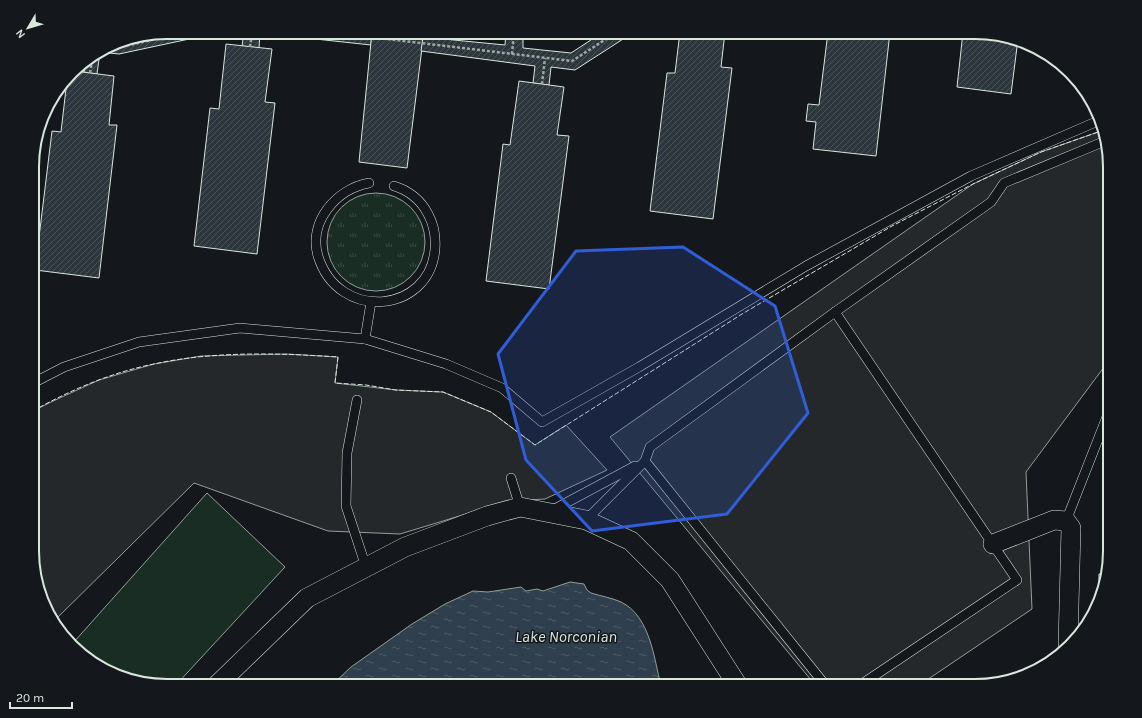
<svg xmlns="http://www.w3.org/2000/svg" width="1142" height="718" viewBox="0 0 1142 718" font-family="Karla,sans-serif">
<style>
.grass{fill:url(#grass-tufts);stroke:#939e99}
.garden{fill:#1a2d24;stroke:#939e99}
.parking{fill:#24282b;stroke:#939e99}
.water{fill:url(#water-ripples);stroke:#939e99}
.building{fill:url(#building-hatch);stroke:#d8e6dc}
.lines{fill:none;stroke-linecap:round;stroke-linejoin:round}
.lane-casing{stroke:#d8e6dc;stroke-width:10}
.street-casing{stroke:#d8e6dc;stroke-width:20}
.path{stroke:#9da8a2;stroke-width:2.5;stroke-dasharray:3 2;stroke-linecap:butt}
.lane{stroke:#14181c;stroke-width:9}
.street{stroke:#14181c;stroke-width:19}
.fence{stroke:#d8e6dc;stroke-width:1;stroke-dasharray:5 2;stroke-linecap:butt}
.marked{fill:#305dd8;fill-opacity:0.2;stroke:#305dd8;stroke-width:3;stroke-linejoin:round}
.labels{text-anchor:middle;stroke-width:3;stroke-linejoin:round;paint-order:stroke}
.water-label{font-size:16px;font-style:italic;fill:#d8e6dc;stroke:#14181c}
.rim{fill:none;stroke:#d8e6dc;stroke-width:2}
</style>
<defs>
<pattern id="grass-tufts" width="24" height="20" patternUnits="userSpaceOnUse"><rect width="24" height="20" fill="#1a2d24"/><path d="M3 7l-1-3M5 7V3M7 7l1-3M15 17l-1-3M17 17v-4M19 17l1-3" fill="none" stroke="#3b4b43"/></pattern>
<pattern id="water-ripples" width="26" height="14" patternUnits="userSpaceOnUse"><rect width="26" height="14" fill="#2f3f4d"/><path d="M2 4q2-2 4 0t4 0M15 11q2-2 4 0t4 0" fill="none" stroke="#4c5b66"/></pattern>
<pattern id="building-hatch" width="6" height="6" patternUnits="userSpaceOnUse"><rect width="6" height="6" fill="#2c363c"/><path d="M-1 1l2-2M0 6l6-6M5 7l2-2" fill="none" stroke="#4a5358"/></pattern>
</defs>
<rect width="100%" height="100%" fill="#14181c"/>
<!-- grass -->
<circle class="grass" cx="376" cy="242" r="49"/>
<!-- garden -->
<polygon class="garden" points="207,493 285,567 175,686 132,681 92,663 73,643"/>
<!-- parking -->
<g class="parking">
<polygon points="1101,131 1110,158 1110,359 1026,472 1032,609 918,686 816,686 610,437 973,184 1041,152"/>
<polygon points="287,354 338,357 335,383 396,390 443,392 491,412 535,445 566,425 607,470 545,499 509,501 400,534 328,531 194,483 53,622 50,619 33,568 33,411 49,403 99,380 154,364 201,356"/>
</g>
<!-- water -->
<path class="water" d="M570 582 584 584 587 590 591 593C601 596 612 598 621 602 650 616 654 658 661 686H331L351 667 412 624 445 604 473 591 488 592 521 587 526 591 537 589 543 591Z"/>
<!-- building -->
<g class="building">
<polygon points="167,32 222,32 119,54 100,52 97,74 84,72 85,61 116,42"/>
<polygon points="244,32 372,32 371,45 260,33 259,48 242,46"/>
<polygon points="372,32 424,32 407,168 359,162"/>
<polygon points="506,32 523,32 523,48 571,53 603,32 634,32 575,70 551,67 549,85 533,83 535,66 421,51 423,37 505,45"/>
<polygon points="680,32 725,32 721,67 732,68 713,219 650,211 667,73 675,73"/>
<polygon points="828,32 890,32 876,156 813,149 816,122 806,121 808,104 819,105"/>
<polygon points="963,32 975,32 1018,39 1011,94 957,87"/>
<polygon points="226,44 272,49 265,102 275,103 257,254 194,246 210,108 219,109"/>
<polygon points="74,71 114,76 109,125 117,125 99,278 35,270 52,131 61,132 67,80"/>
<polygon points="519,81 564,87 557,135 569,136 549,289 486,281 503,144 510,145"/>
<polygon points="1099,574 1105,574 1099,590"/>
</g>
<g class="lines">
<defs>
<g id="lane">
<path d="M369 183C336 189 308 222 318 256 338 322 430 314 435 249 436 236 434 225 428 214 421 200 408 190 394 186"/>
<polyline points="835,312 1017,580 859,686"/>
<polyline points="365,339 446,364 502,388 542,422 639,367 806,266 971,176 1098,121"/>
<polyline points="33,383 64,367 139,342 240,328 365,339 371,302"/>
<polyline points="357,400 347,453 346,506 366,567"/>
<polyline points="645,461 826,686"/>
<polyline points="511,478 520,507"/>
<polyline points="551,511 635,466"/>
<polyline points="586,520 645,461 650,447 835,312 991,202 1004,183 1105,141"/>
<polyline points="1066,521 1110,409"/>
</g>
<g id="street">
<polyline points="993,544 1054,520 1066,521 1071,528 1068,644"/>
<polyline points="216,686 307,598 405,547 487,516 520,507 586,520 631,541 670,580 738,686"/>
</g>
</defs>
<!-- lane casing -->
<use href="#lane" class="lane-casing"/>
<!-- street casing -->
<use href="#street" class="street-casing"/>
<!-- path -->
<g class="path">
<polyline points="328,32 572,61 617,32"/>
<polyline points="250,47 252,32"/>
<polyline points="107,48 112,49 186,32"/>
<polyline points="512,54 514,32"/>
<polyline points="90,73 93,56"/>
<polyline points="542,84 545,58"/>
</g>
<!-- lane -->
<use href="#lane" class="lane"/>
<!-- street -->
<use href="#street" class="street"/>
<!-- fence -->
<path class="fence" d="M33 411C70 390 113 372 154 364 212 351 279 353 338 357L335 383 366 385 396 390 443 392 491 412 535 445 742 314 892 226 973 184 1041 152 1101 131"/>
</g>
<!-- marked area -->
<path class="marked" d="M683 247 775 306 808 413 727 514 592 531 526 460 498 354 576 251Z"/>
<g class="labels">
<!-- water labels -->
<g class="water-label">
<text x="566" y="642">Lake Norconian</text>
</g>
</g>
<!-- crop -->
<path d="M0 0H1142V718H0ZM167 39H975A128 128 0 0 1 1103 167V551A128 128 0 0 1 975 679H167A128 128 0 0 1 39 551V167A128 128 0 0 1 167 39Z" fill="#14181c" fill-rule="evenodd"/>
<path class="rim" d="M167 39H975A128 128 0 0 1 1103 167V551A128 128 0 0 1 975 679H167A128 128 0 0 1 39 551V167A128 128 0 0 1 167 39Z"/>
<!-- north arrow -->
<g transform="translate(28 28) rotate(232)" stroke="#14181c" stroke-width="3" paint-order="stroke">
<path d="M0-3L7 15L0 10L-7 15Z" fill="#d8e6dc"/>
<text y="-6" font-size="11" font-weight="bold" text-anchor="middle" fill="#d8e6dc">N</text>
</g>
<!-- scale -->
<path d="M10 702v6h62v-6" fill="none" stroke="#d8e6dc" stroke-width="2"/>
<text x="16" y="702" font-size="12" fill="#d8e6dc" stroke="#14181c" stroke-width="3" paint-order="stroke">20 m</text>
</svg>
